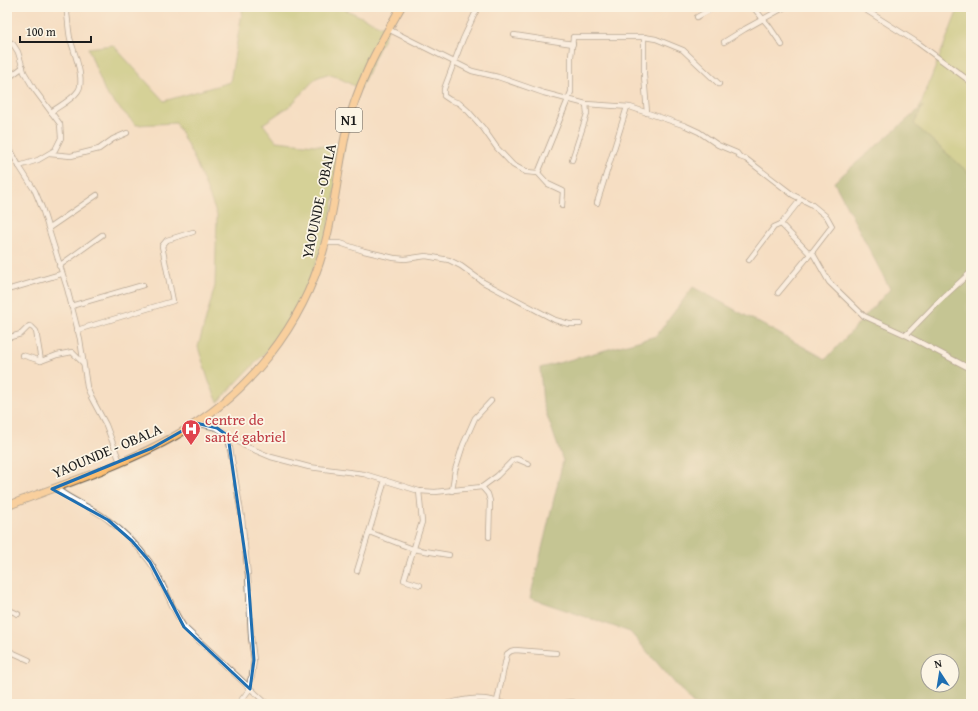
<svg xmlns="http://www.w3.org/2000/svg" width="978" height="711" viewBox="0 0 978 711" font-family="'Gentium Book Plus',serif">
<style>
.green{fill:#adc064;stroke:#646e40}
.forest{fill:#8aa65a;stroke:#53613b;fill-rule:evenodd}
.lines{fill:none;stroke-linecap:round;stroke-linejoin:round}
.minor-casing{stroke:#686056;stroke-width:6}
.trunk-casing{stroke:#686056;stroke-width:9}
.minor{stroke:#fff;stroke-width:4.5}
.trunk{stroke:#fcbd6f;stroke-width:7}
.marked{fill:none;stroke:#1f6fb2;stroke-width:3;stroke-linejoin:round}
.labels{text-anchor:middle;stroke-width:3.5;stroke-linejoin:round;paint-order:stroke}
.shield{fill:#fcf5e5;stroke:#5f5d58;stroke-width:1}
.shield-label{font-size:14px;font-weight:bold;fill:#1c1c1c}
.street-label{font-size:15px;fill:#1c1c1c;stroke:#fcf5e5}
.health-label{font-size:15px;fill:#be3a42;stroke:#fcf5e5;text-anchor:start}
</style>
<rect width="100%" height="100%" fill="#fcf5e5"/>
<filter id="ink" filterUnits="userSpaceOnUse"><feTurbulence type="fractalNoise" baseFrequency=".025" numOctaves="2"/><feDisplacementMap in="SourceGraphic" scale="8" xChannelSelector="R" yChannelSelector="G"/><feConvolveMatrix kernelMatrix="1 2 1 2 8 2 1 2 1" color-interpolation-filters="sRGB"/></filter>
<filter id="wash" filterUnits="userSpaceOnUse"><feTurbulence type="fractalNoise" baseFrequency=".012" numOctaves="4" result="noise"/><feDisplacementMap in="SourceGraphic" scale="16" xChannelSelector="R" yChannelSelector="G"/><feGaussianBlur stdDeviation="0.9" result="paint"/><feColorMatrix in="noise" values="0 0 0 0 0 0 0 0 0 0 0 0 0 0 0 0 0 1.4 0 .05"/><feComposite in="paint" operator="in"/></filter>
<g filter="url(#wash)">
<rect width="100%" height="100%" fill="#f6dec3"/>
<!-- green -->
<g class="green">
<polygon points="243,7 340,7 388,29 360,89 337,77 327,74 316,78 291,105 263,124 276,141 344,148 327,235 302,299 281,336 218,402 209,382 198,347 215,286 217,215 195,160 176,123 136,125 106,94 88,48 113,45 164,101 230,82"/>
<polygon points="959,7 971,7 971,175 913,124"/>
</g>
<!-- forest -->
<path class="forest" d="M923 106 914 124 971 175V704H693L630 632 530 598 563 461 543 404 540 368 656 336 693 287 826 359 890 289 834 182ZM928 661H952V685H928Z"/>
</g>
<g filter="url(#ink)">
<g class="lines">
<defs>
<g id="minor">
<polyline points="478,7 463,39 444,89 444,96 450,100 459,103 468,111 483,128 497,148 513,165 526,172 538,173 548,184 563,191 562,206"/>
<polyline points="753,7 769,26 782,45"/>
<polyline points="861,7 918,43 971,82"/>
<polyline points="697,17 715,7"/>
<polyline points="388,29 472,71 498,77 544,93 586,104 630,107 686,126 699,132 718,145 737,153 740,157 746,159 793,195 811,204 827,217 832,226 812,252 829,282 864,316 906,335 971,369"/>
<polyline points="514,35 573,44"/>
<polyline points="644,37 644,75 647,113"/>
<polyline points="7,40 13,44 18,52 24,72 34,89 60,124 61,138 55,150 38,160 19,166"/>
<polyline points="724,42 745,29 785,7"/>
<polyline points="7,79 23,67"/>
<path d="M51 112C59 106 72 100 78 91 86 80 73 50 70 38 68 28 68 17 66 7"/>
<polyline points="7,143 19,166 35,191 42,208 67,288 80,339 87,387 91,397 106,425 120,462"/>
<polyline points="49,154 71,156 99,149 113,139 127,133"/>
<polyline points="572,160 587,114 586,104"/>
<polyline points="538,173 571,92 571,57 573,37 644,37 656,39 683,50 719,84"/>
<polyline points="597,203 627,107"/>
<polyline points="781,224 810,254"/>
<polyline points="49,228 97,195"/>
<polyline points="325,243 340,243 364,251 394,258 405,259 426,256 449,260 461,266 483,282 555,320 569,324 580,324"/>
<polyline points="749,260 774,227 781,224 801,199"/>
<polyline points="59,266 102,235"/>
<polyline points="7,290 61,274"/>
<polyline points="778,293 812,252"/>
<polyline points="71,306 143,285"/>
<polyline points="77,330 173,301 162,246 167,240 193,232"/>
<polyline points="906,335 938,302 971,272"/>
<polyline points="7,338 21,334 29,326 32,327 36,331 41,361"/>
<polyline points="22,355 41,361 57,355 72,352 83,363"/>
<polyline points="196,423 217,428 245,446 271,457 309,467 364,474 419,491 435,492 482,487 497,476 513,460 517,459 529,464"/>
<polyline points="228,436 242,518 248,575 251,637 254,660 252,676 250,680 250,689 238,704"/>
<polyline points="482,487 488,494 490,501 489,537"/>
<path d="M54 489 60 491C75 502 93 508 108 520 123 531 138 546 149 561 164 581 170 607 184 627L267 704"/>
<polyline points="419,491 422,522 404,580 420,585"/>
<polyline points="452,491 455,470 463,445 475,418 491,401"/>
<polyline points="369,532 413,549 449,555"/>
<polyline points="357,571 385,480"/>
<polyline points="7,609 18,614"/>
<polyline points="7,650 29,660"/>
<polyline points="497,701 507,654 511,651 515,650 556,653"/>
<path d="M446 704C468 698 483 696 505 704"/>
<polyline points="556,704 573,702"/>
</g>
<path id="trunk" d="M7 506C63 484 122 466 175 436 248 395 304 325 325 244 335 207 338 169 346 132 356 87 378 47 401 7"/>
</defs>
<!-- minor casing -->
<use href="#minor" class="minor-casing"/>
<!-- trunk casing -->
<use href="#trunk" class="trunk-casing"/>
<!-- minor -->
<use href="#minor" class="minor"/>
<!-- trunk -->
<use href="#trunk" class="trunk"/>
</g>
</g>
<!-- marked area -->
<path d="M0 0H978V711H0ZM196 423 217 428 228 436 248 575 254 660 250 689 184 627 150 562 132 541 108 520 52 489 152 448Z" fill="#f6dec3" fill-opacity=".55" fill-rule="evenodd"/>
<path class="marked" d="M196 423 217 428 228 436 248 575 254 660 250 689 184 627 150 562 132 541 108 520 52 489 152 448Z"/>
<!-- icons -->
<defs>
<symbol id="hospital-pin" viewBox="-11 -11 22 30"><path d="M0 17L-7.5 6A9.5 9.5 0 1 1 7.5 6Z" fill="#e0444e" stroke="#fcf5e5"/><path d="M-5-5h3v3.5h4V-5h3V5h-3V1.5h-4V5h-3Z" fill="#fff"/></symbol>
</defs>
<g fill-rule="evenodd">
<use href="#hospital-pin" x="180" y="418" width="22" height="30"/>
</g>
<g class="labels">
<!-- shield labels -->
<rect class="shield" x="336" y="108" width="26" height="24" rx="3"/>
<g class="shield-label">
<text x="349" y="125">N1</text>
</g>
<!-- street labels -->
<g class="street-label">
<text transform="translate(319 201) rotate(-78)" y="5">YAOUNDE - OBALA</text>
<text transform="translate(107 451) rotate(-23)" y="5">YAOUNDE - OBALA</text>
</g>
<!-- health labels -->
<g class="health-label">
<text x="205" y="425">centre de<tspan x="205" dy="17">santé gabriel</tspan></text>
</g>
</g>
<!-- margin -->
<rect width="978" height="711" fill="none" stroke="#fcf5e5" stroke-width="24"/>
<!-- north arrow -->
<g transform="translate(940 673) rotate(348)"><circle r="19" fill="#fcf5e5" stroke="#a29e95"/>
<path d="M0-3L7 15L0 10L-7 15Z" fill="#1f6fb2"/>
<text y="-6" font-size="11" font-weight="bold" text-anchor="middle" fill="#1c1c1c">N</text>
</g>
<!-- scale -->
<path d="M20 36v6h71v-6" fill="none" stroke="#1c1c1c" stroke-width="2"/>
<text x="26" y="36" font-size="12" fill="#1c1c1c" stroke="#fcf5e5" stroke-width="3" paint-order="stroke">100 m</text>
</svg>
